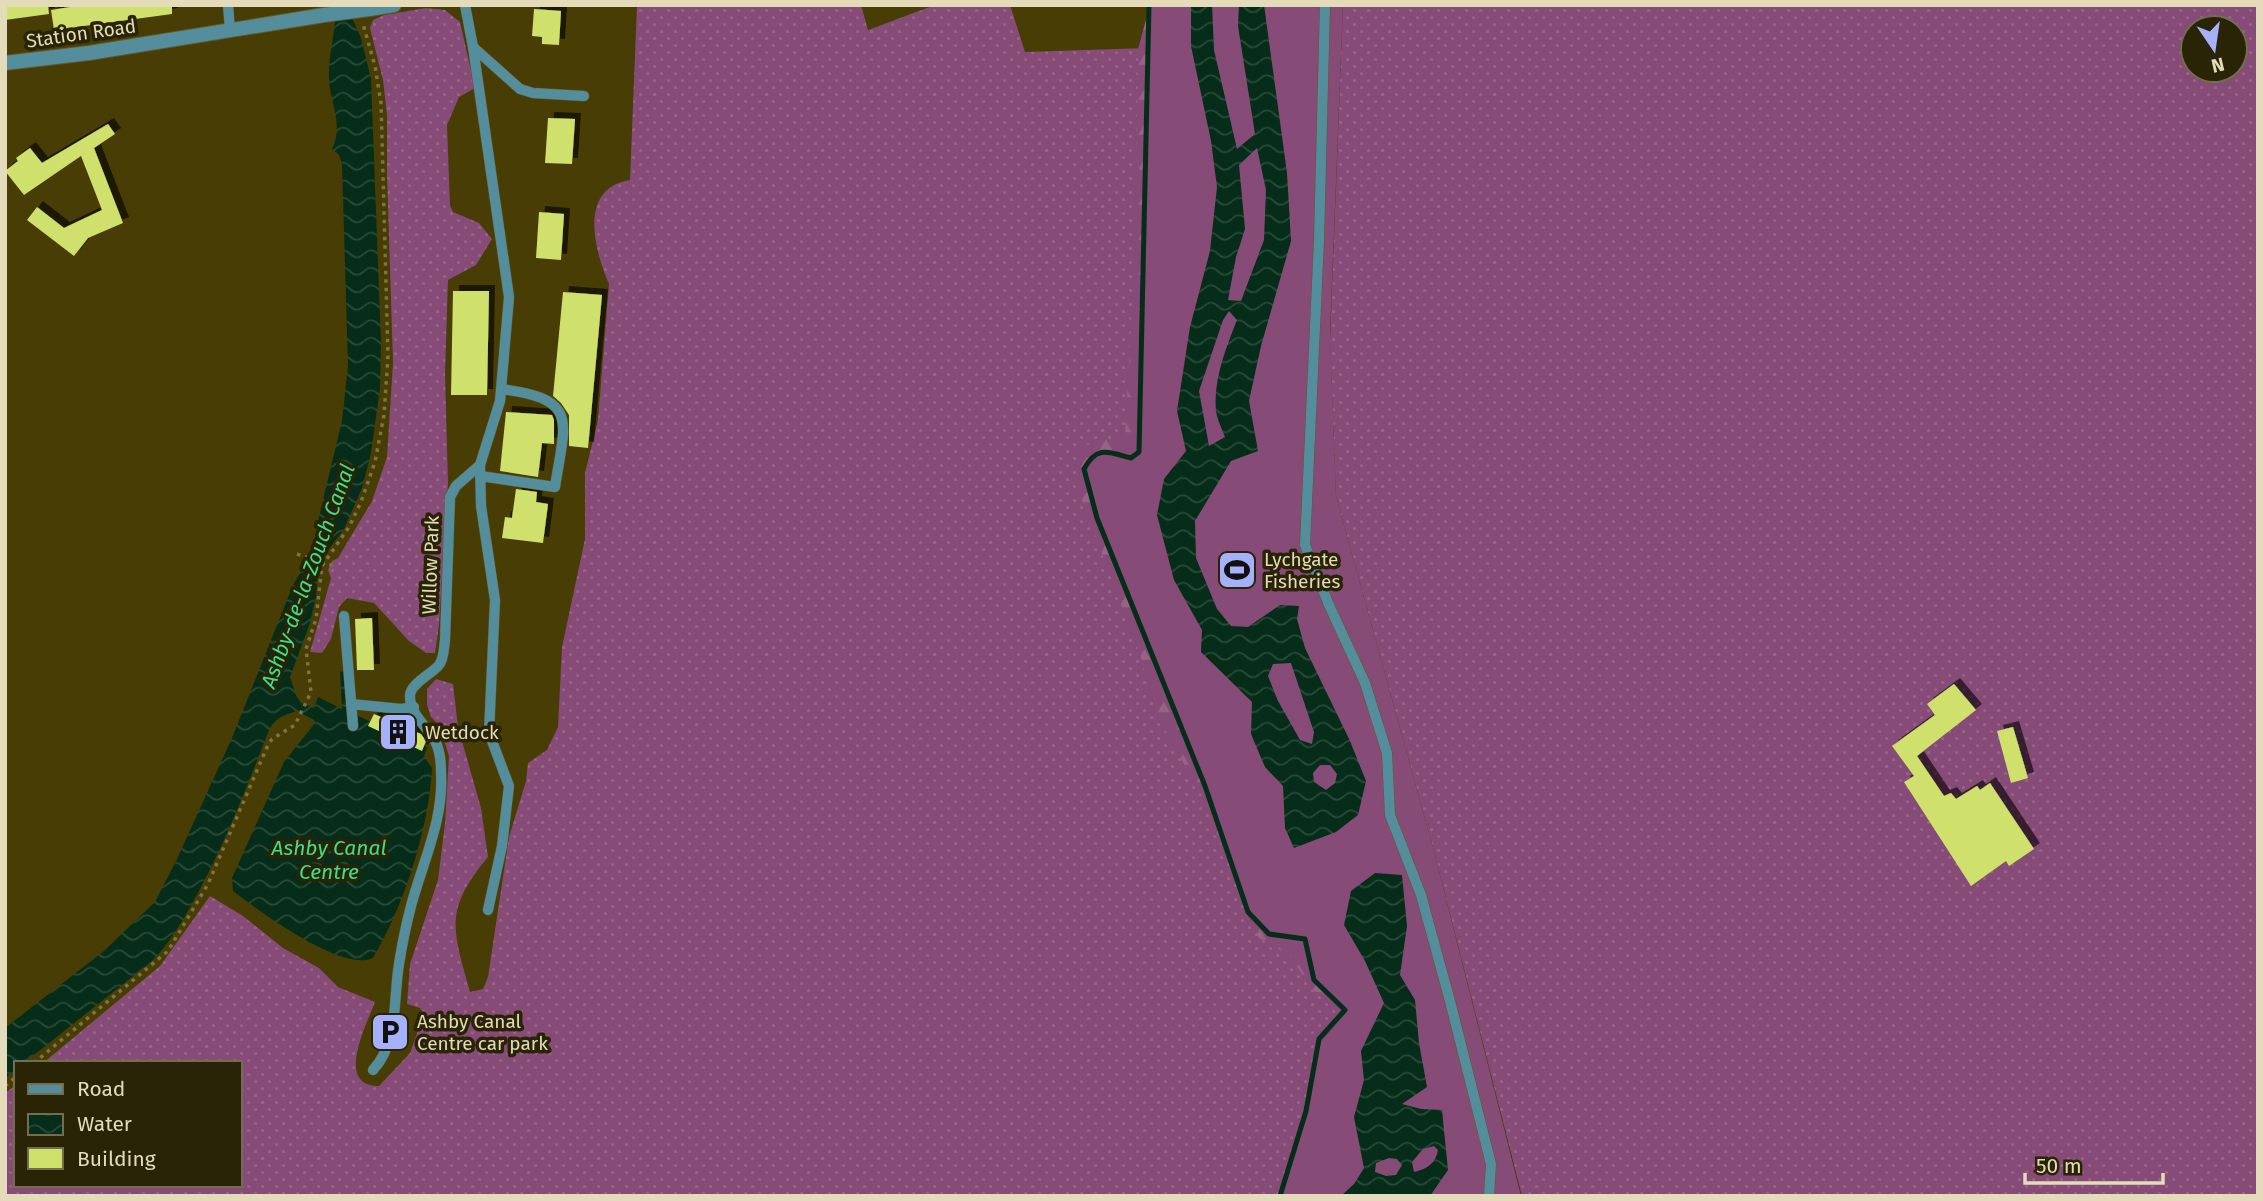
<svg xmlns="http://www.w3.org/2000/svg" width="2263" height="1201" viewBox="0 0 2263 1201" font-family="'Fira Sans',sans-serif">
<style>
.grass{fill:url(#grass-dots);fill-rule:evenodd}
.forest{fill:url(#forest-firs)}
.pitch{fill:#864b77}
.water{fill:url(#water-waves);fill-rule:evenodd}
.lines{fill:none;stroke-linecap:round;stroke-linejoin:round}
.stream{stroke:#052d19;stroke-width:5}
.building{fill:#cfe16c;filter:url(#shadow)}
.service-casing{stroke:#645925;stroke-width:11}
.minor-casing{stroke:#645925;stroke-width:16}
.path{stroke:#7e7443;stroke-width:3.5;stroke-dasharray:3.5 5;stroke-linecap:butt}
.service{stroke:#548e9d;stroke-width:10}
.minor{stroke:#548e9d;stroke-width:14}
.minor-bridge-casing{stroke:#645925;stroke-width:16;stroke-linecap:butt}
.path-bridge{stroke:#7e7443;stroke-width:3.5;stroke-dasharray:3.5 5;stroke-linecap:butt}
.minor-bridge{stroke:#548e9d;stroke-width:14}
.labels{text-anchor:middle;stroke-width:7;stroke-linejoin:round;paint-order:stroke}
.street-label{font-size:19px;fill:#e3dbba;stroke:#2a2407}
.poi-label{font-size:19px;fill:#e3dbba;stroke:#2a2407;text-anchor:start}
.water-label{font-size:21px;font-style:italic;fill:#3bdf90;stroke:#2a2407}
</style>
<defs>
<pattern id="grass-dots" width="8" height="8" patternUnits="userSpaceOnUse" patternTransform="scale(1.75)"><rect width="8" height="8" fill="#864b77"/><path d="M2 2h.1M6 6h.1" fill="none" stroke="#976488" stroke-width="1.8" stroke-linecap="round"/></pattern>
<pattern id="forest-firs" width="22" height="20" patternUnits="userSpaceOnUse" patternTransform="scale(1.75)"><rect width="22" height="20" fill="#864b77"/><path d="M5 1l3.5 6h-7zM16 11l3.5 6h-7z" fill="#976488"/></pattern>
<pattern id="water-waves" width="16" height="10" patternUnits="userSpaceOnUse" patternTransform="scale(1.75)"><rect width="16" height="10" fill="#052d19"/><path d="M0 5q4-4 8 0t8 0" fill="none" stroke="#294b38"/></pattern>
<filter id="shadow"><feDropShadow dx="6" dy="-6" stdDeviation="0" flood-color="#0009"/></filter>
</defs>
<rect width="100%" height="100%" fill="#483d04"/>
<!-- grass -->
<g class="grass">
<path d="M637 5H861L868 30 935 5H1010L1025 52 1148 48 1205 786 1248 912 1345 1010 1319 1039 1306 1111 1280 1196H5V1093L16 1085V1185H240V1063H43L160 966 210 896 243 916 283 948 319 968 338 987 375 1002C367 1024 334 1086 379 1086L410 1053 424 1014 420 1008 407 1004 410 964 438 880 445 823 449 756 439 725 431 717 427 705V689L436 679 453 684 458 727 481 808 488 857C443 911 453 930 470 992L483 989 488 977 509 837 526 781 528 763 547 750 558 727 562 647 585 539V473L598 420 609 284C594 250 578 188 630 180Z"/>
<path d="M1343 5H2258V1196H1522L1435 855 1336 496 1330 341ZM2193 28H2235V70H2193Z"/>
<polygon points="426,8 445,10 460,22 475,88 459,97 447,125 450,205 453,212 479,223 492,239 476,265 448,280 445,374 448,483 439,625 435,653 426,653 409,641 374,603 347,598 339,607 331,639 322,653 310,652 331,578 328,570 332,561 338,558 372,501 387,457 393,363 387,174 387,115 383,80 370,28 373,20 384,15"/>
</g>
<!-- forest -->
<polygon class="forest" points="1150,5 1345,1010 1311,989 1291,956 1259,938 1202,796 1157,716 1141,658 1075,482 1079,447 1125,435 1135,248 1138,49"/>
<!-- pitch -->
<path class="pitch" d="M1149 5H1343L1330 333 1336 496 1435 855 1521 1196H1280L1306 1111 1319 1039 1345 1010 1314 980 1304 939 1269 934 1252 917 1205 786 1097 518 1084 469C1097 445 1108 452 1131 458L1139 451Z"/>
<!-- water -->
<g class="water">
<path d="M335 5H352V18L361 38 371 79 381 343 380 388 371 453 362 488 344 529 322 558 318 570 316 597 309 626 290 677 296 695 301 703 314 708 318 697 342 709 340 671H350L356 715 427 747 424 756 432 768C429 828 404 906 373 958 342 973 258 910 233 891L232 878 284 762 315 723 314 720 297 711C284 715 275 718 269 730 248 784 227 838 200 889 186 915 173 939 152 961L24 1063H16V1069L5 1078V1028L104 951 155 902 177 859 232 738 293 585 314 550 318 536V521L342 421 348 366 342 164 339 155 332 149C344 125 330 103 329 78 328 53 337 30 335 5Z"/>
<path d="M1191 5H1212L1214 50 1237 149 1255 134 1238 26 1239 5H1264L1287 173 1291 241 1261 346 1249 401 1258 451 1231 461 1195 521 1196 558 1217 609 1231 626 1248 627 1280 605 1299 606 1297 619 1305 648 1350 741 1366 781 1358 815 1336 832 1294 848 1285 828 1283 786 1265 767 1251 734 1252 702 1201 652 1202 630 1174 580 1157 515 1164 479 1186 451 1177 411 1190 327 1210 251 1217 187 1211 141 1191 46ZM1257 148 1266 190 1264 240 1241 301 1228 300 1236 257 1245 229 1239 165ZM1229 311 1237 320C1226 348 1213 380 1216 411 1217 419 1222 429 1225 437L1209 446 1199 391 1223 320ZM1291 663 1314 732 1312 744 1300 740 1278 701 1268 676 1273 664ZM1320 765H1330L1337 774 1335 783 1326 790 1314 782 1313 773Z"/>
<path d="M1375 873 1402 875 1407 926 1400 975 1415 1000 1419 1043 1427 1087 1402 1104 1421 1109 1442 1110 1448 1170 1430 1196H1341L1354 1184 1364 1168 1354 1117 1364 1080 1361 1051 1384 1003 1365 961 1344 925 1351 891ZM1434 1146 1438 1150C1436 1163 1427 1169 1414 1172L1412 1162 1423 1149ZM1389 1158 1397 1159 1402 1165 1396 1175 1386 1176 1375 1172 1376 1163Z"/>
</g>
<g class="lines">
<!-- stream -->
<path class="stream" d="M1149 5 1139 452 1131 458C1108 452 1097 445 1084 469L1097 518 1205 786 1248 912 1269 934 1305 939 1314 980 1345 1010 1319 1039 1306 1111 1280 1196"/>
</g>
<!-- building -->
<g class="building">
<polygon points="5,5 48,5 49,14 5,20"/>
<polygon points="83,5 172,5 172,14 54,30 51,10"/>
<polygon points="534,9 561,11 559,45 542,44 542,37 532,36"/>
<polygon points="548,118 575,119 572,164 545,163"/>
<polygon points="108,124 115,134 94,148 123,223 88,238 74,256 27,220 37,207 64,228 102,210 81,156 24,195 5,171 18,161 16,158 30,148 42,163"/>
<polygon points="539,212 564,214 561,260 536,258"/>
<polygon points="453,291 489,291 487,395 451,395"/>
<polygon points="563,292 602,295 588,448 569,446 569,415 561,403 553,396"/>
<polygon points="506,412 552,415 554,420 554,444 542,443 538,477 500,471"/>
<polygon points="516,489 537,492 536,502 548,504 543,543 502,538 505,517 512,518"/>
<polygon points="372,618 374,670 357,670 355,619"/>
<polygon points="1954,684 1976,710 1917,756 1944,796 1951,793 1956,799 1977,786 1980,790 1990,783 2034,849 2009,866 2006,861 1971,886 1904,782 1914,776 1892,746 1935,715 1927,704"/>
<polygon points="374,714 421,734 426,741 422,751 368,726"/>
<polygon points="2013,727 2028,778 2011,783 1997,731"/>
</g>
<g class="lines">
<defs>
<g id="service">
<polyline points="228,5 230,30"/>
<polyline points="1325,5 1319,240 1305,545 1329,605 1365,683 1387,753 1390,815 1421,895 1450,1001 1491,1164 1489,1196"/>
<polyline points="473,47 520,89 533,93 584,96"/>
<polyline points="480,465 481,506 495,600 489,733 509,786 502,846 488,910"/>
<path d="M480 476 555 487C565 421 580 399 501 389"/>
<polyline points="344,616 353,726"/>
<polyline points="351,704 401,709 414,707"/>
<path d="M373 1070C399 1042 393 999 399 964 402 945 406 925 411 906 423 861 444 820 441 772 441 761 440 750 435 741 427 726 409 714 410 695 411 683 432 674 439 665 444 659 444 647 445 640L450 497 456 486 480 465 500 401 509 297 473 47 465 5"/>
</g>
<g id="minor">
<polyline points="369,9 394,5"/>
<polyline points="5,63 89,53 324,15"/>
</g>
</defs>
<!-- service casing -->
<use href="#service" class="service-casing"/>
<!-- minor casing -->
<use href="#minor" class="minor-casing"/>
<!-- path -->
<g class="path">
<polyline points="34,1063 168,951 208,884 268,745 272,739 295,725 311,692 306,649 316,619 322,566 349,527 361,502 375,462 384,415 388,356 381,103 375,66 363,24"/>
<polyline points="5,1086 16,1077"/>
</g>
<!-- service -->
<use href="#service" class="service"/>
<!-- minor -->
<use href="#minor" class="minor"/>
<defs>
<polyline id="minor-bridge" points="324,15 369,9"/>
</defs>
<!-- minor-bridge casing -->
<use href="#minor-bridge" class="minor-bridge-casing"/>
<!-- path-bridge -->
<polyline class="path-bridge" points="297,554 334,566"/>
<!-- minor-bridge -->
<use href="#minor-bridge" class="minor-bridge"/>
</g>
<!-- icons -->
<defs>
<symbol id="stadium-square" viewBox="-11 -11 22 22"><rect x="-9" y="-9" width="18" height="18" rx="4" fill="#a6b1fc" stroke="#2a2407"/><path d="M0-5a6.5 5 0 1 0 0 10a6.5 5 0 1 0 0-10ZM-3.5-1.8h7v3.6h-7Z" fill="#111"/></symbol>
<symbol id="building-square" viewBox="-11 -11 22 22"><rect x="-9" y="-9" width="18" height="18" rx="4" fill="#a6b1fc" stroke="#2a2407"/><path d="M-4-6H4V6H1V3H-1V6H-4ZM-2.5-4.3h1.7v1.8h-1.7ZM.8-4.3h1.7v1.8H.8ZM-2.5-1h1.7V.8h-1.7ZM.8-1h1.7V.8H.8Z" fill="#111"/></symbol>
<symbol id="parking-square" viewBox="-11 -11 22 22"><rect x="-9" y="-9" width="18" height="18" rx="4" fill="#a6b1fc" stroke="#2a2407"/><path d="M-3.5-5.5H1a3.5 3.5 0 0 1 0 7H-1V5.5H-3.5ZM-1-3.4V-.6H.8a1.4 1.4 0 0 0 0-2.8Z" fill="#111"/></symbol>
</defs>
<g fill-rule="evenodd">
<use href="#stadium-square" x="1215" y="548" width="44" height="44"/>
<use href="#building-square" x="376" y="710" width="44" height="44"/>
<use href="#parking-square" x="368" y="1010" width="44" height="44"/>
</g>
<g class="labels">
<!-- street labels -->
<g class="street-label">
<text transform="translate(81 33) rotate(-8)" y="7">Station Road</text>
<text transform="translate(430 565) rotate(-88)" y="7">Willow Park</text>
</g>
<!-- poi labels -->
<g class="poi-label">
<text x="1264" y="566">Lychgate<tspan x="1264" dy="22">Fisheries</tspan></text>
<text x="425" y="739">Wetdock</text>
<text x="417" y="1028">Ashby Canal<tspan x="417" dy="22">Centre car park</tspan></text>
</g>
<!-- water labels -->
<g class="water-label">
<text transform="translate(308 576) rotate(-70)" y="7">Ashby-de-la-Zouch Canal</text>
<text x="329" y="855">Ashby Canal<tspan x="329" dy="24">Centre</tspan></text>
</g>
</g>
<!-- border -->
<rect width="2263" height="1201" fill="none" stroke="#e3dbba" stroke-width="14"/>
<!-- legend -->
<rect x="14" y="1061" width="228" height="126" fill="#2a2407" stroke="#746d4f" stroke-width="2"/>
<rect x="28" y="1084" width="35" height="10" fill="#548e9d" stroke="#746d4f" stroke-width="2"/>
<text x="77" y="1096" font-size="21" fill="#e3dbba">Road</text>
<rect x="28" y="1114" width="35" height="21" fill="url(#water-waves)" stroke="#746d4f" stroke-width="2"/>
<text x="77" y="1131" font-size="21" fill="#e3dbba">Water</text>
<rect x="28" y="1148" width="35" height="21" fill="#cfe16c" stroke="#746d4f" stroke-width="2"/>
<text x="77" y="1166" font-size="21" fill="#e3dbba">Building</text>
<!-- north arrow -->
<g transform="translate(2214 49) rotate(167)"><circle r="33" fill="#2a2407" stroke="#746d4f" stroke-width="2"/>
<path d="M0-5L12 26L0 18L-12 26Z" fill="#a6b1fc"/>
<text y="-10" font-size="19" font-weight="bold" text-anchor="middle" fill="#e3dbba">N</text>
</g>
<!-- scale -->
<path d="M2025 1173v10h138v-10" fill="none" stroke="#e3dbba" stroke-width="3.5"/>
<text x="2036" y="1173" font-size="21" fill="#e3dbba" stroke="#2a2407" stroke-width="5" paint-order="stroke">50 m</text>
</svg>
